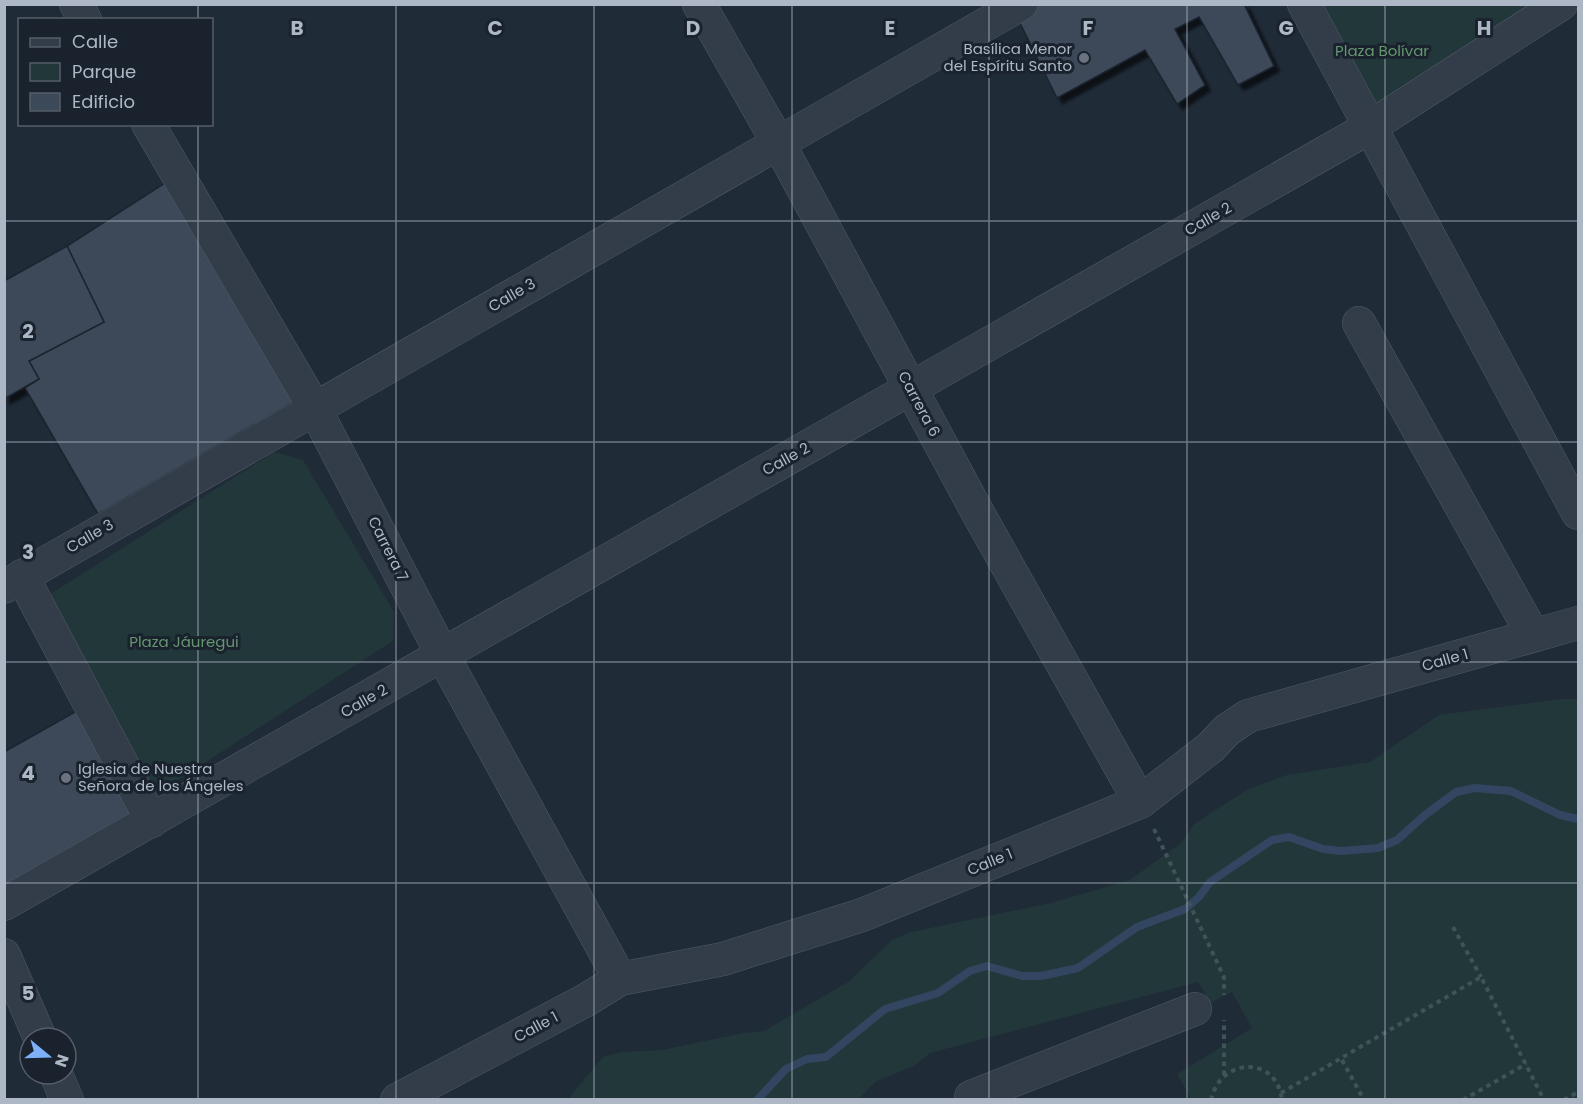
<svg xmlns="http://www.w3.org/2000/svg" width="1583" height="1104" viewBox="0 0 1583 1104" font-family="Poppins,sans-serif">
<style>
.green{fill:#223739}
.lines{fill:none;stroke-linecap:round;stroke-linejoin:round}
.stream{stroke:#334661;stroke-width:8}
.building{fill:#3c4959;stroke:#1b242f;stroke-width:1.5;filter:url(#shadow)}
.minor-casing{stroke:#515a66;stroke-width:34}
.path{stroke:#3f5457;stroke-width:4;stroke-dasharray:4.5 4.5;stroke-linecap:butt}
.minor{stroke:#333d49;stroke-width:33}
.grid{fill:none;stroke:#aeb7c5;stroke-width:1.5;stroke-opacity:0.55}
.worship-dot{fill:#6b7280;stroke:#19222d;stroke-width:2}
.labels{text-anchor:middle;stroke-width:6;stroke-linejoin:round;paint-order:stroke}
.poi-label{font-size:15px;fill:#aeb7c5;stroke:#19222d;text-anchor:end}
.park-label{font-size:15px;fill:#65966f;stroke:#19222d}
.street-label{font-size:15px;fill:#aeb7c5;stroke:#19222d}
.grid-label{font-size:20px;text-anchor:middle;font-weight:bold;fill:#aeb7c5;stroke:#19222d;stroke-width:6;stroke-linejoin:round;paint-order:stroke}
</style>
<defs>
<filter id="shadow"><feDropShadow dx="5.5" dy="5.5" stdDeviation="1.5" flood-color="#0009"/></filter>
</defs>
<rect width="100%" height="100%" fill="#202b38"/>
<!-- green -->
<g class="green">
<polygon points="1304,5 1547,5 1364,116"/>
<polygon points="274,452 303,460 394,612 393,641 141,804 36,603"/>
<polygon points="1560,699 1578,699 1578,1099 1191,1099 1177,1074 1252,1028 1232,992 1210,1003 1198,982 930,1053 914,1066 875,1082 859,1099 567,1100 603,1057 622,1052 662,1050 743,1033 764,1031 848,982 892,940 911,932 1051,903 1130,880 1181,843 1194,824 1248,789 1287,775 1370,762 1439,715"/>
</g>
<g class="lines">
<!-- stream -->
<polyline class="stream" points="757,1100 786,1069 807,1059 826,1057 885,1009 938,993 970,971 987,966 1022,976 1041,976 1078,968 1137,927 1185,909 1199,897 1210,882 1272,840 1289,837 1323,849 1341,851 1378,848 1397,840 1425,815 1456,792 1475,788 1511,791 1560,815 1578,819"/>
</g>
<!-- building -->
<g class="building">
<polygon points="1021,4 1244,4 1274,66 1238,85 1199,17 1175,29 1205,85 1177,104 1145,50 1057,98 1013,9"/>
<polygon points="171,179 297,400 98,514 25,388 39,379 29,361 104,322 67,246"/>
<polygon points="67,246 104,322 29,361 39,379 4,399 4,281"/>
<polygon points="89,704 152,821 4,904 4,752"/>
</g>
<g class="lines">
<defs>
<g id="minor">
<polyline points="76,4 85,20"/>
<polyline points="699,4 779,144 979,515 1140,802"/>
<polyline points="1304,4 1578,513"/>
<polyline points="148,124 314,407 443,656 620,979"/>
<polyline points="1359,323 1533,635"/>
<polyline points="22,576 152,821"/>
<polyline points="4,587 1021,4"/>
<polyline points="4,904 1370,127 1561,4"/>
<polyline points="4,955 40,1038"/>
<polyline points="56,1074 67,1100"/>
<polyline points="397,1100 586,1000 620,979 723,959 862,915 1140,802 1211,747 1227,730 1248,716 1578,623"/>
<polyline points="971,1100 971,1097 1195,1009"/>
</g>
</defs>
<!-- minor casing -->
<use href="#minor" class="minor-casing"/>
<!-- path -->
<g class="path">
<polyline points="1154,829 1224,977 1224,995"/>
<polyline points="1453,927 1481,977"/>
<polyline points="1342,1060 1364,1100"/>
<polyline points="1224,1075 1224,1020"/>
<polyline points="1281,1093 1481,977 1544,1100"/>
<path d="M1211 1100C1220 1057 1277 1055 1282 1100"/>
<polyline points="1463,1100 1526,1064"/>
<polyline points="1564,1100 1578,1092"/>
</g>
<!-- minor -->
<use href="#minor" class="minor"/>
</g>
<!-- grid -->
<path class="grid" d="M198 4V20M396 4V1100M594 4V1100M792 4V1100M989 4V1100M1187 4V1100M1385 4V1100M198 124V1100M4 221H1578M4 442H1578M4 662H1578M4 883H1578"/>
<!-- markers -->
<g class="worship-dot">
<circle cx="1084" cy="58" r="6"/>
<circle cx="66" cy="778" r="6"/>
</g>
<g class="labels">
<!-- poi labels -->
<g class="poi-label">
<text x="1072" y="54">Basílica Menor<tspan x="1072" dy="17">del Espíritu Santo</tspan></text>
<text x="78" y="774" text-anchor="start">Iglesia de Nuestra<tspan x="78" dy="17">Señora de los Ángeles</tspan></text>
</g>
<!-- park labels -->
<g class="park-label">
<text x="1382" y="56">Plaza Bolívar</text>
<text x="184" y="647">Plaza Jáuregui</text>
</g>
<!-- street labels -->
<g class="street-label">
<text transform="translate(1208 219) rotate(-30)" y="5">Calle 2</text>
<text transform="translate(512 295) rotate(-30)" y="5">Calle 3</text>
<text transform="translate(919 404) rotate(62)" y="5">Carrera 6</text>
<text transform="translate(786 459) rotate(-29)" y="5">Calle 2</text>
<text transform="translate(90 536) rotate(-30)" y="5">Calle 3</text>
<text transform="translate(388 549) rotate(63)" y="5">Carrera 7</text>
<text transform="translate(1445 660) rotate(-16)" y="5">Calle 1</text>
<text transform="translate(364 701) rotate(-30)" y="5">Calle 2</text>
<text transform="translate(990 862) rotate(-22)" y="5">Calle 1</text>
<text transform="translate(536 1027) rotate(-28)" y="5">Calle 1</text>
</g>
</g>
<g class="grid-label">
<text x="297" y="35">B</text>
<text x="495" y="35">C</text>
<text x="693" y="35">D</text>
<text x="890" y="35">E</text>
<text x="1088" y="35">F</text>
<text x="1286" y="35">G</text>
<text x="1484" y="35">H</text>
<text x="28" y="338">2</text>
<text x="28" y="559">3</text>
<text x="28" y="780">4</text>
<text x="28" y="1000">5</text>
</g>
<!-- border -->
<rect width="1583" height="1104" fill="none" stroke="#aeb7c5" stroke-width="12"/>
<!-- legend -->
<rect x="18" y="18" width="195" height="108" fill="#19222d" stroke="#555e6a" stroke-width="1.5"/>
<rect x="30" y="38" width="30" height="9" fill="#333d49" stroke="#555e6a" stroke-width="1.5"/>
<text x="72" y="48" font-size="18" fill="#aeb7c5">Calle</text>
<rect x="30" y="63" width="30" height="18" fill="#223739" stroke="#555e6a" stroke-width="1.5"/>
<text x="72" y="78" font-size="18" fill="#aeb7c5">Parque</text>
<rect x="30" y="93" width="30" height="18" fill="#3c4959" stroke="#555e6a" stroke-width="1.5"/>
<text x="72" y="108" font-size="18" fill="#aeb7c5">Edificio</text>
<!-- north arrow -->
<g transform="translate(48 1056) rotate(109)"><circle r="28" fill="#19222d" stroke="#555e6a" stroke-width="1.5"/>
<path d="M0-4.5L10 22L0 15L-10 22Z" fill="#7eb0fa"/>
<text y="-9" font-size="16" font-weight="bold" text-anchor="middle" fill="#aeb7c5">N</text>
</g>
</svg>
